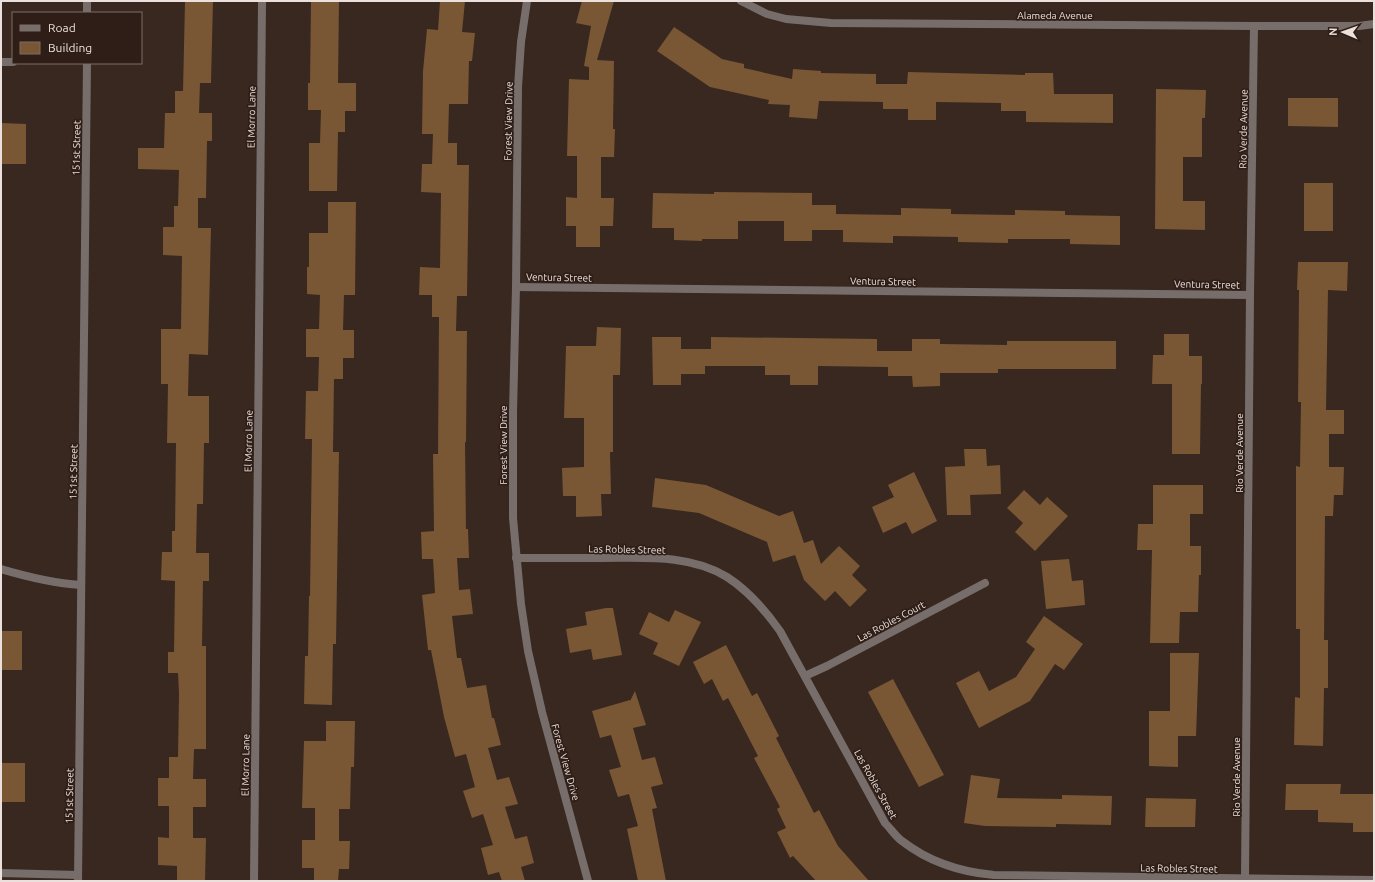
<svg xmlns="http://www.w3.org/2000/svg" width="1375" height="882" viewBox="0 0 1375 882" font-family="Ubuntu,sans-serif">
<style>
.building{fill:#795634}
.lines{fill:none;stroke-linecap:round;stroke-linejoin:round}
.minor{stroke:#776e6b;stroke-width:8}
.tertiary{stroke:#776e6b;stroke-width:8}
.labels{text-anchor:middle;stroke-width:3.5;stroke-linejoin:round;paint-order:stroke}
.street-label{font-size:10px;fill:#ebe0db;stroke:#2e1e17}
</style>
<rect width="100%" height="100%" fill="#382820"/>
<!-- building -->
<g class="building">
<polygon points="185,1 213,1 211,83 200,83 199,113 212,113 212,141 207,141 206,198 198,198 198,228 211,228 208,355 189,354 188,396 209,396 209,443 204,443 203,504 197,504 196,553 209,553 209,581 203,581 202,646 206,646 206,749 194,749 193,779 206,779 206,807 193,807 193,838 206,838 205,881 177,881 177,866 158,865 158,837 169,838 169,806 158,806 158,778 169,778 169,757 178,757 179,693 178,673 168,673 168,652 174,652 175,581 161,580 162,552 172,552 172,531 175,531 176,443 167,443 168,384 161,384 161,329 181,329 182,256 163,255 163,227 174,227 174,206 178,206 179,170 138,169 138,148 164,148 165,113 175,113 175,91 183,91"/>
<polygon points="311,1 339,1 338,83 356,83 356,111 345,111 345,132 338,132 337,191 309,191 309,143 320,143 321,110 308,110 308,83 310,83"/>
<polygon points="440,1 465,1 462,32 475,33 472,61 469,61 468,104 449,104 448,143 457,143 457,165 469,165 467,296 457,296 456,331 467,331 466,442 465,442 466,529 468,529 469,558 457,558 459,590 470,589 473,614 452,616 457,658 461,658 467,688 486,685 492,718 494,718 501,745 488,748 497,780 509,777 518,804 505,807 515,839 527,836 534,863 521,867 525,881 502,881 499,872 488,875 481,848 493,845 483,814 472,818 463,791 475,787 466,754 455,757 444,717 431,650 428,650 422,595 435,593 433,559 422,559 421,532 434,531 433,454 438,454 439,317 432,317 432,295 419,295 420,267 440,268 441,193 421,192 422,164 432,164 433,134 422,134 423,71 427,29 438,30"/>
<polygon points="582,1 614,1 597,60 614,61 613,129 615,129 614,157 601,157 601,198 614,198 613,226 600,226 600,247 576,247 576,226 566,226 566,197 577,198 577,156 567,156 569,79 589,80 589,67 584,66 591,26 576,23"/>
<polygon points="674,27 722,59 744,64 744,68 792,79 793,69 821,71 821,73 876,74 876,84 907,84 908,72 1025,75 1025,73 1053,73 1054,94 1113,94 1113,123 1026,122 1026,111 1001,111 1001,103 936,102 936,120 908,120 908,109 883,109 883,102 819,101 817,119 789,117 790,105 768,104 769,100 710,87 657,51"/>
<polygon points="1156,89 1206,90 1205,118 1202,118 1202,157 1183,157 1183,201 1205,201 1205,230 1155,229"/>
<polygon points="1288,98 1338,98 1338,127 1288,126"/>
<polygon points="1,123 26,124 26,164 1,164"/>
<rect x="1304" y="183" width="29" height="48"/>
<polygon points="714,192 812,193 812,205 836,205 836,214 901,215 901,208 951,209 951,214 1015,215 1015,210 1065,211 1065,215 1120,216 1120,245 1070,244 1070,239 1008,239 1008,243 958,242 958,237 893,236 893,243 843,242 843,230 812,230 812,241 784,241 784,221 738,221 738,239 702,239 702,241 674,240 674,228 652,228 653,193 714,194"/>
<polygon points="328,202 356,202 355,295 344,295 343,330 354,330 354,358 343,358 343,379 334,379 333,452 339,452 336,644 333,644 332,705 304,704 305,656 308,656 309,596 310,596 312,439 305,439 306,391 318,391 319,357 306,357 306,329 319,329 320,295 307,294 307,267 309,267 309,233 328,233"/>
<polygon points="1298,262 1348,262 1347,291 1328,290 1326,410 1344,410 1344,434 1329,434 1329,467 1344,467 1343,495 1334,495 1333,516 1325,516 1324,640 1328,640 1328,688 1324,688 1323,746 1294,745 1295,697 1300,698 1300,629 1296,629 1296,466 1300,467 1301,402 1298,402 1299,290 1297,290"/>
<polygon points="597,327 621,328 620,375 613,375 613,452 610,452 611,494 601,494 602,516 576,517 576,496 563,496 562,468 584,467 584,418 564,418 566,346 596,346"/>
<polygon points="1164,334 1189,334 1189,356 1202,356 1202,384 1201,384 1200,454 1172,454 1172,384 1152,384 1153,355 1164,355"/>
<polygon points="652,337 681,337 681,349 711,349 711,337 877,339 877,351 912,351 912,339 940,339 940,344 1007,345 1007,341 1116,341 1116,369 998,369 998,373 940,373 940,386 913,387 912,376 888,376 888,367 818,366 818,385 790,385 790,375 765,375 765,366 705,366 705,374 681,374 681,385 653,385"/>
<polygon points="964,449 986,449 987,466 1000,465 1001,494 970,495 971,515 947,515 945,467 965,466"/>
<polygon points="914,472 937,521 912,534 906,522 883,533 872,507 894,497 888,485"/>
<polygon points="655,478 706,485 779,516 793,511 804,543 813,540 821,564 839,546 860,566 852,575 867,590 850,607 835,591 825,601 804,580 795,555 773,562 767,542 699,513 652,507"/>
<polygon points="1153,485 1203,485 1203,514 1190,514 1190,546 1201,546 1201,575 1199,575 1198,612 1180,612 1179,643 1150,643 1152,550 1137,550 1138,524 1153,524"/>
<polygon points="1024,490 1040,505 1047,497 1068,516 1035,551 1015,532 1023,523 1007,508"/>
<polygon points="1069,559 1072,581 1083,580 1085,605 1046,609 1041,561"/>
<polygon points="606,608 613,608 622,655 593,660 591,649 570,653 566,629 587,625 585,612"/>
<polygon points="675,610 701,622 679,666 653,654 658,643 639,634 649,612 669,622"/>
<polygon points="1044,616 1083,644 1064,670 1055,664 1030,701 979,728 956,683 979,671 989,691 1016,677 1035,649 1026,642"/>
<rect x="1" y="631" width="21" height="39"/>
<polygon points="726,645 752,696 757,693 779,736 776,738 814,813 819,810 838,846 869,881 816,881 793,856 790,858 777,832 786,828 777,809 780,807 754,758 758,756 728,698 723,701 712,679 704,684 693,662"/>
<polygon points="1170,653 1199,653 1196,736 1178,736 1178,767 1149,766 1149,711 1170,711"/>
<polygon points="893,679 944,775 919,787 868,692"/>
<polygon points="635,691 646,725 633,728 642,760 655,757 663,784 651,787 657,808 652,809 666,881 638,881 627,829 638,826 629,794 618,797 609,770 621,767 611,735 600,738 592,711 630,700 630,701"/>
<polygon points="326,721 355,721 354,767 351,767 350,809 339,809 339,841 350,841 349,869 339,869 338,881 314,881 314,868 302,868 302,840 315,840 315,808 302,808 304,741 326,741"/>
<rect x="1" y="763" width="24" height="39"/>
<polygon points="971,775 1000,779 997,798 1062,799 1062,795 1112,796 1111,825 1056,824 1056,827 985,826 964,823"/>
<polygon points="1286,784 1341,784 1340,794 1374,794 1374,832 1353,832 1353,823 1318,822 1318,810 1285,810"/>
<polygon points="1146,798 1196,799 1195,827 1145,827"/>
</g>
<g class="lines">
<!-- minor -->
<g class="minor">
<polyline points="527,1 521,42 518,87 516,287 513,412 513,518 521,604 528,651 542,712 588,881"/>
<polyline points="741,1 767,14 786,19 831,23 1254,26 1359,26 1374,24"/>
<polyline points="1,62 13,62"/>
<polyline points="516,287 1250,295"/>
<path d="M516 558C545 558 573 558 602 558 643 558 690 554 727 577 749 591 765 610 780 631L885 823C891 829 896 837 902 841 929 862 960 872 994 875L1374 880"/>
<path d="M1 569C28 577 53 583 81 585"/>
<polyline points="805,676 827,666 985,583"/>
<polyline points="1,873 78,875"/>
<polyline points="1245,879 1250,295 1254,26"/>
<polyline points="254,881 262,1"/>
</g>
<!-- tertiary -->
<g class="tertiary">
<polyline points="87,13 87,1"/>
<polyline points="78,881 87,63"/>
</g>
</g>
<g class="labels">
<!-- street labels -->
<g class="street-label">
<text x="1055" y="19">Alameda Avenue</text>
<text transform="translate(251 117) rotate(-89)" y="4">El Morro Lane</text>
<text transform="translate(508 121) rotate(-89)" y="4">Forest View Drive</text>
<text transform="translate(1243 129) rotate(-89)" y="4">Rio Verde Avenue</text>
<text transform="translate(76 148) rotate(-89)" y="4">151st Street</text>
<text transform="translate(559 277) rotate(1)" y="4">Ventura Street</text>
<text transform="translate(883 281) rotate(1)" y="4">Ventura Street</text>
<text transform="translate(1207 284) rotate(1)" y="4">Ventura Street</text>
<text transform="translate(248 441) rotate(-89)" y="4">El Morro Lane</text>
<text transform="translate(503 445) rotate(-90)" y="4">Forest View Drive</text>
<text transform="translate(1239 453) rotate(-90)" y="4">Rio Verde Avenue</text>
<text transform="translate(73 472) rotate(-89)" y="4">151st Street</text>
<text transform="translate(627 549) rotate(1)" y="4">Las Robles Street</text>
<text transform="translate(891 621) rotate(-28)" y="4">Las Robles Court</text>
<text transform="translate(566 762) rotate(74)" y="4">Forest View Drive</text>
<text transform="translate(245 765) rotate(-89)" y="4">El Morro Lane</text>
<text transform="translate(1236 777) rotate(-90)" y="4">Rio Verde Avenue</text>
<text transform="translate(876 784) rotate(61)" y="4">Las Robles Street</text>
<text transform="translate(69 796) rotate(-89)" y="4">151st Street</text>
<text transform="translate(1179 868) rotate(1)" y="4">Las Robles Street</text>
</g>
</g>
<!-- border -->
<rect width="1375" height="882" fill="none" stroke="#ebe0db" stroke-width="4"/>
<!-- legend -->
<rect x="12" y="12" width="130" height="52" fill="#2e1e17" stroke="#7a6c65"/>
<rect x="20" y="25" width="20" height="6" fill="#776e6b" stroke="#7a6c65"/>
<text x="48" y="32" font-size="12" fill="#ebe0db">Road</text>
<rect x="20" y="42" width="20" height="12" fill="#795634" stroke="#7a6c65"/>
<text x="48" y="52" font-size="12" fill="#ebe0db">Building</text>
<!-- north arrow -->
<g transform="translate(1343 32) rotate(272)" stroke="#2e1e17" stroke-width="3" paint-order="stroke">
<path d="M0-3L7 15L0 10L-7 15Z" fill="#ebe0db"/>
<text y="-6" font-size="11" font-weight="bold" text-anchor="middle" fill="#ebe0db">N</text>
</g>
</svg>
